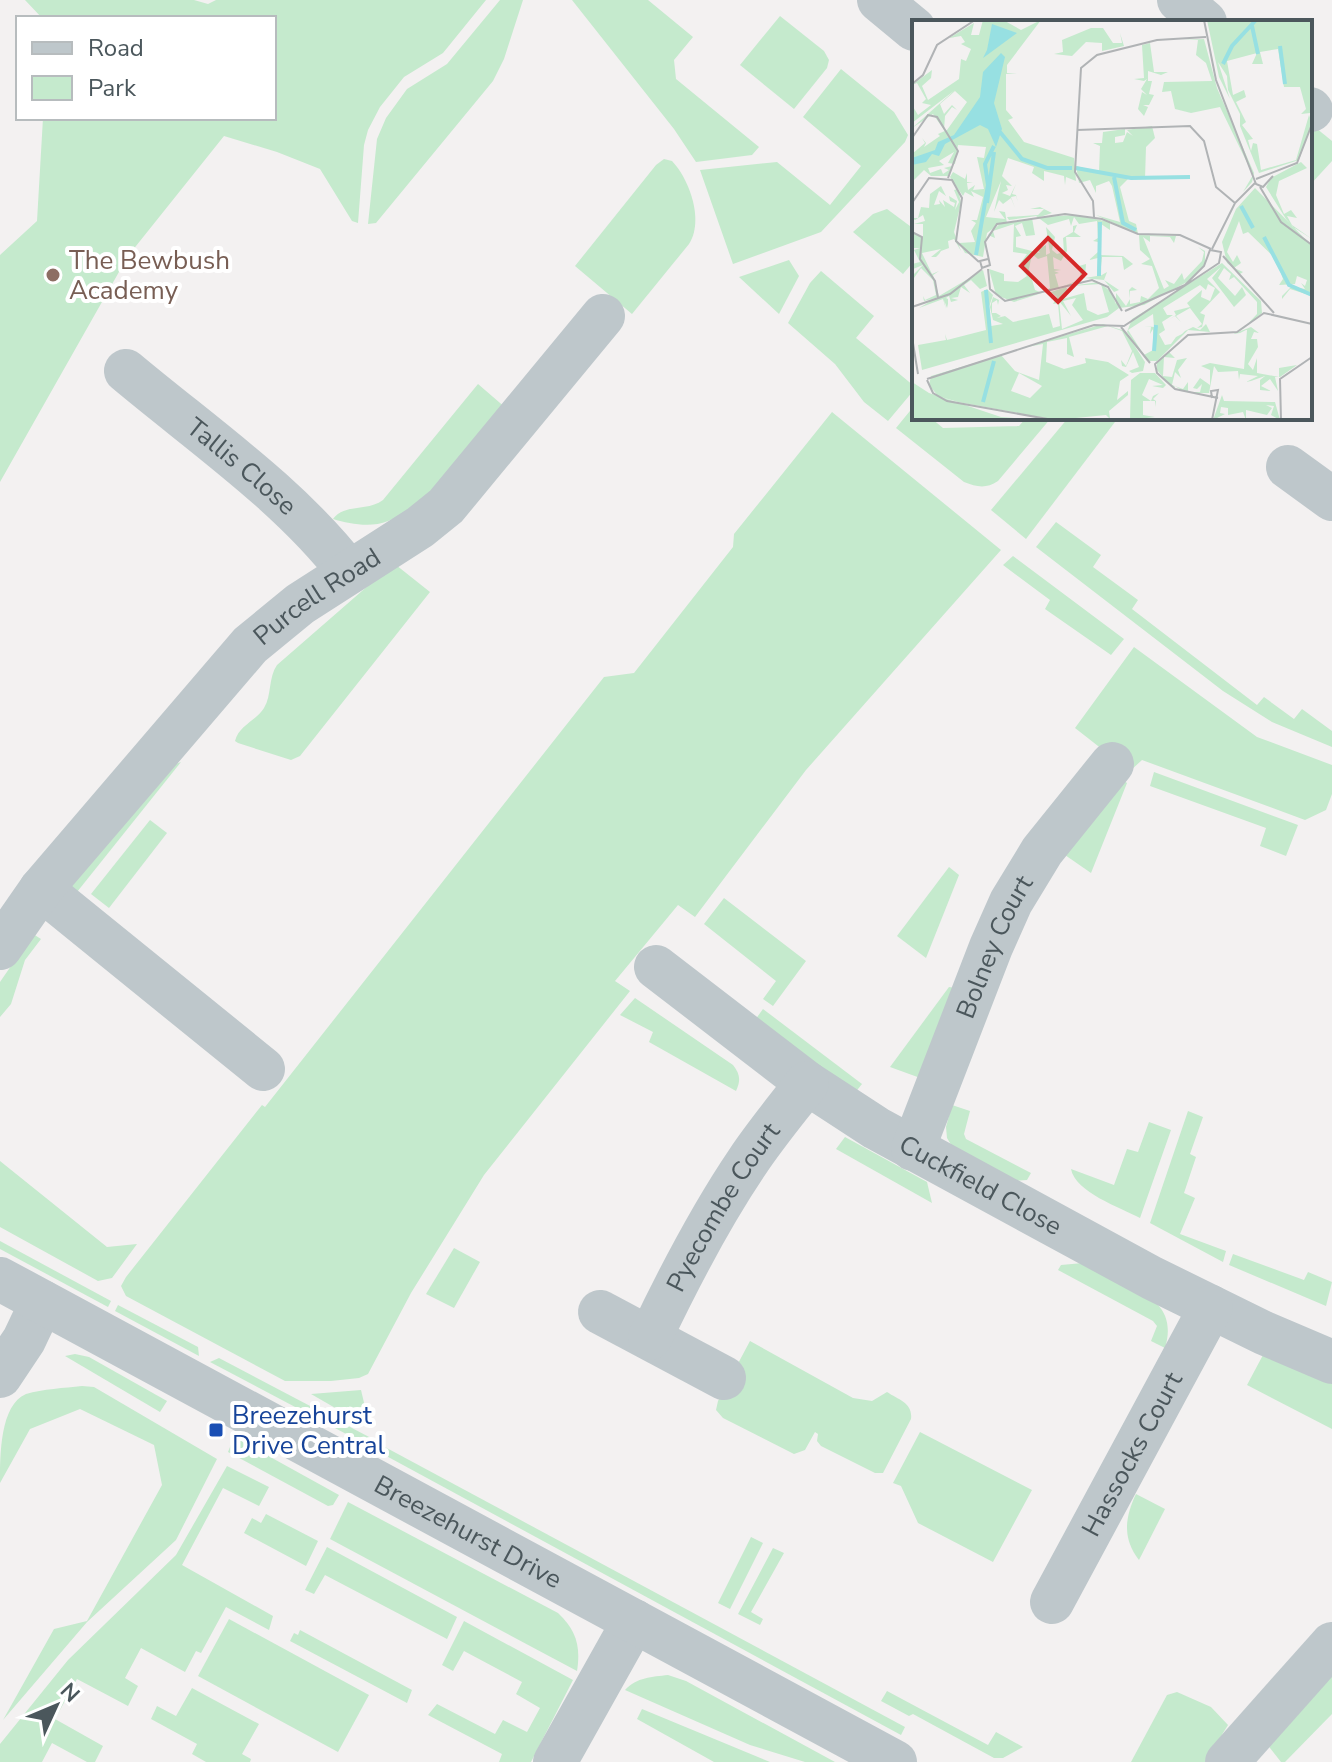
<svg xmlns="http://www.w3.org/2000/svg" width="1332" height="1762" viewBox="0 0 1332 1762" font-family="'Nunito Sans',sans-serif">
<style>
.green{fill:#c5eacd}
.lines{fill:none;stroke-linecap:round;stroke-linejoin:round}
.minor{stroke:#bec7cb;stroke-width:44}
.tertiary{stroke:#bec7cb;stroke-width:44}
.education-dot{fill:#8d6e63;stroke:#fff;stroke-width:3}
.transit-dot{fill:#1a4fb4;stroke:#fff;stroke-width:3}
.labels{text-anchor:middle;stroke-width:8;stroke-linejoin:round;paint-order:stroke}
.education-label{font-size:26px;fill:#785e54;stroke:#fff;text-anchor:start}
.street-label{font-size:26px;fill:#4b575c;stroke:#fff}
.transit-label{font-size:26px;fill:#164399;stroke:#fff;text-anchor:start}
.inset-river{fill:none;stroke:#97e0e2;stroke-width:4}
.inset-road{fill:none;stroke:#b0b3b5;stroke-width:2}
.view{fill:#d62828;fill-opacity:0.15;stroke:#d62828;stroke-width:4}
.inset-edge{fill:none;stroke:#4b575c;stroke-width:4}
</style>
<rect width="100%" height="100%" fill="#f3f1f1"/>
<!-- green -->
<g class="green">
<polygon points="25,0 194,0 208,4 216,0 486,0 443,53 404,77 380,107 368,130 364,145 358,223 352,221 320,169 277,152 224,136 128,256 0,482 0,255 37,221 43,118 274,118 274,18 42,18"/>
<polygon points="500,0 523,0 504,59 493,81 376,223 368,224 377,139 386,118 407,89 447,64"/>
<polygon points="572,0 648,0 693,37 674,60 676,79 759,147 752,155 696,162 674,129"/>
<polygon points="780,16 824,51 829,60 827,68 794,109 740,65"/>
<polygon points="841,69 894,112 908,135 905,142 821,232 733,264 700,170 777,162 830,205 861,166 803,117"/>
<polygon points="1316,128 1332,141 1332,161 1310,185 1310,129"/>
<path d="M664 159 672 161C690 180 704 221 689 244L632 314 575 266 656 165Z"/>
<polygon points="887,209 914,229 914,261 903,274 853,232 873,214"/>
<polygon points="789,260 799,276 779,314 739,277"/>
<polygon points="821,271 874,316 856,338 914,386 914,390 888,421 864,402 835,364 788,323 810,283"/>
<path d="M478 384 507 409C477 443 431 504 388 521 371 528 350 524 333 519 345 503 367 512 383 500Z"/>
<path d="M914 406V418H931L943 428 1019 426 1026 418H1051L998 481C986 489 977 487 964 482L896 428Z"/>
<polygon points="832,412 1001,550 806,770 695,917 678,905 615,981 630,991 484,1175 411,1293 368,1374 359,1378 331,1381 285,1381 126,1296 121,1286 126,1277 262,1105 265,1107 604,677 634,673 733,547 734,534"/>
<polygon points="1068,418 1118,418 1026,539 991,510"/>
<polygon points="1056,522 1101,555 1093,567 1138,600 1132,609 1257,705 1264,697 1294,719 1302,709 1332,731 1332,747 1272,722 1223,691 1036,547"/>
<polygon points="1013,556 1124,639 1111,655 1045,609 1050,600 1003,565"/>
<path d="M396 565 430 592 300 756 291 760 238 743 235 741C239 725 256 721 264 708 272 695 268 678 277 665L370 584Z"/>
<polygon points="1134,647 1257,737 1332,765 1332,794 1326,810 1305,820 1142,760 1130,771 1075,728"/>
<polygon points="181,762 77,892 71,887 167,767"/>
<polygon points="1154,772 1298,825 1286,856 1260,846 1266,828 1150,786"/>
<polygon points="1124,781 1127,783 1091,873 1065,855"/>
<polygon points="150,820 167,833 109,908 91,894"/>
<polygon points="949,867 959,875 926,958 897,936"/>
<polygon points="724,898 806,961 773,1006 763,999 776,981 704,924"/>
<polygon points="33,934 41,939 25,960 11,1004 0,1017 0,982"/>
<polygon points="949,987 956,988 923,1079 890,1067"/>
<path d="M635 998 733 1065C740 1074 741 1080 736 1091L649 1042 653 1032 620 1015Z"/>
<polygon points="763,1009 862,1084 854,1094 755,1020"/>
<polygon points="952,1105 970,1111 964,1134 966,1139 1031,1173 1027,1180 1011,1181 953,1148 947,1138 946,1127"/>
<polygon points="1188,1111 1203,1117 1190,1154 1196,1157 1184,1193 1195,1198 1180,1234 1226,1251 1223,1262 1150,1223"/>
<path d="M1149 1122 1171 1130 1140 1218C1121 1208 1075 1192 1071 1169L1114 1185 1127 1149 1138 1152Z"/>
<polygon points="845,1137 927,1182 932,1203 836,1149"/>
<polygon points="0,1161 107,1247 137,1244 112,1278 98,1281 0,1227"/>
<polygon points="0,1241 111,1301 108,1307 0,1249"/>
<polygon points="454,1248 480,1262 454,1308 426,1294"/>
<polygon points="1233,1254 1304,1280 1308,1272 1332,1282 1326,1306 1229,1265"/>
<path d="M1083 1263 1157 1304C1169 1316 1170 1332 1165 1348L1151 1341 1157 1326 1153 1321 1058 1270 1061 1265Z"/>
<polygon points="118,1305 198,1347 199,1356 115,1311"/>
<path d="M750 1341 853 1398 872 1401 887 1392C899 1400 913 1403 911 1419L883 1473H875L821 1446 817 1441 818 1434 815 1432 805 1450 794 1454 723 1418 716 1410 718 1401Z"/>
<polygon points="75,1354 89,1357 167,1401 160,1412 65,1356"/>
<polygon points="1263,1355 1332,1384 1332,1429 1247,1385"/>
<polygon points="219,1358 371,1438 367,1445 210,1362"/>
<path d="M82 1386 94 1387 217 1459 176 1540 87 1622 3 1720 54 1629 87 1621 162 1485 154 1445 80 1409 30 1429 0 1483C0 1455 0 1405 26 1394 43 1389 64 1388 82 1386Z"/>
<polygon points="361,1390 370,1428 311,1394"/>
<polygon points="920,1432 1032,1490 993,1562 918,1523 901,1486 893,1483"/>
<polygon points="234,1437 339,1495 333,1505 328,1506 228,1452"/>
<polygon points="383,1446 905,1727 901,1735 379,1452"/>
<polygon points="227,1466 269,1487 259,1506 223,1488 182,1565 273,1616 269,1630 226,1607 201,1653 196,1651 185,1672 141,1648 125,1678 138,1686 128,1706 77,1679 55,1719 103,1746 95,1762 87,1762 52,1743 42,1762 0,1762 0,1744 68,1660 176,1555"/>
<path d="M1136 1494 1165 1509 1139 1560C1122 1538 1125 1517 1136 1494Z"/>
<path d="M348 1502 558 1613C576 1630 581 1646 577 1671L330 1539Z"/>
<polygon points="266,1514 318,1541 306,1566 244,1533 252,1518 261,1523"/>
<polygon points="751,1537 763,1543 730,1609 718,1603"/>
<polygon points="327,1547 457,1617 447,1639 325,1575 314,1594 305,1590"/>
<polygon points="773,1548 784,1553 751,1612 763,1619 760,1625 738,1614"/>
<polygon points="229,1619 369,1695 338,1752 198,1676"/>
<polygon points="464,1621 573,1680 531,1762 499,1762 502,1754 428,1715 437,1704 495,1734 503,1720 527,1732 540,1708 516,1694 522,1682 464,1651 453,1671 442,1665"/>
<polygon points="300,1630 412,1690 407,1703 290,1641 294,1633 298,1635"/>
<polygon points="1332,1673 1332,1714 1285,1762 1281,1762 1266,1743"/>
<path d="M668 1675 686 1681 835 1762H805L750 1745 625 1690C637 1677 652 1677 668 1675Z"/>
<polygon points="192,1688 259,1724 242,1754 251,1759 250,1762 206,1762 192,1754 197,1744 151,1719 157,1706 176,1716"/>
<polygon points="887,1691 988,1745 996,1732 1023,1747 1003,1758 994,1758 913,1714 909,1716 881,1701"/>
<polygon points="1177,1692 1211,1707 1228,1725 1205,1762 1131,1762 1167,1695"/>
<polygon points="642,1709 770,1762 714,1762 637,1719"/>
</g>
<g class="lines">
<!-- minor -->
<g class="minor">
<polyline points="879,0 914,29"/>
<polyline points="1179,0 1205,22"/>
<polyline points="1310,109 1311,110"/>
<path id="s1" d="M126 371C201 434 290 495 349 572"/>
<polyline points="1288,467 1332,499"/>
<polyline points="41,889 263,1069"/>
<path id="s2" d="M0 948 41 889 250 645 300 604 420 527 446 506 603 316"/>
<path id="s3" d="M656 967 807 1083 876 1128 1152 1278 1264 1333 1332 1362"/>
<path id="s4" d="M913 1149 991 947 1011 902 1042 851 1112 764"/>
<polyline points="600,1312 724,1378"/>
<path id="s5" d="M650 1338C679 1277 710 1217 748 1161 766 1134 787 1109 807 1083"/>
<polyline points="0,1376 24,1340 42,1302"/>
<path id="s6" d="M1052 1602 1211 1307"/>
<polyline points="555,1762 634,1621"/>
<polyline points="1227,1762 1332,1644"/>
</g>
<!-- tertiary -->
<path class="tertiary" id="s7" d="M0 1279 895 1762"/>
</g>
<!-- markers -->
<circle class="education-dot" cx="53" cy="275" r="8"/>
<rect class="transit-dot" x="208" y="1422" width="16" height="16" rx="4"/>
<g class="labels">
<!-- education labels -->
<g class="education-label">
<text x="69" y="269">The Bewbush<tspan x="69" dy="30">Academy</tspan></text>
</g>
<!-- street labels -->
<g class="street-label">
<text dy="9" stroke="none"><textPath href="#s1" startOffset="150">Tallis Close</textPath></text>
<text dy="9" stroke="none"><textPath href="#s2" startOffset="476">Purcell Road</textPath></text>
<text dy="9" stroke="none"><textPath href="#s4" startOffset="218">Bolney Court</textPath></text>
<text dy="9" stroke="none"><textPath href="#s3" startOffset="392">Cuckfield Close</textPath></text>
<text dy="9" stroke="none"><textPath href="#s5" startOffset="150">Pyecombe Court</textPath></text>
<text dy="9" stroke="none"><textPath href="#s6" startOffset="168">Hassocks Court</textPath></text>
<text dy="9" stroke="none"><textPath href="#s7" startOffset="532">Breezehurst Drive</textPath></text>
</g>
<!-- transit labels -->
<g class="transit-label">
<text x="232" y="1424">Breezehurst<tspan x="232" dy="30">Drive Central</tspan></text>
</g>
</g>
<!-- overview -->
<g transform="translate(912 20)">
<rect width="400" height="400" fill="#f3f1f1"/>
<path d="M71 0 93 1 109 10 129 0 95 45V53H105L94 54V90L101 98 96 100 112 122 162 138 164 161 154 157 153 165 152 156 132 151V161L120 153 122 147 96 138 90 156 100 166 94 165 96 170 90 173 98 176 104 164 100 174 104 175 106 182 104 176 99 177 103 188 99 178 91 184 87 180 82 192 89 161 74 197 93 199 87 191 93 192 95 203 120 198 123 215 114 216 110 203 103 206 109 216 104 217V227L128 233 125 230 134 225V235L138 233 134 207 143 217 140 230 145 234 152 232 151 218 161 212V206L165 205 162 212 169 217H154L155 231 149 241 141 237 142 249 149 250 142 251 147 253 143 254 147 268 169 259 167 246 174 244 173 258 185 256 186 238 177 240 186 232V222L181 221 186 218 185 201 167 204 162 197 159 206 157 199 136 205 124 196 97 200 95 197 126 195 132 189H118L128 187 140 193 128 197 163 195 198 202V210L189 204V235L211 236 221 244 212 250 210 237H190L188 256 195 252 192 260 207 270 202 272 192 260 172 258 170 260 135 272H132L138 268 135 236 126 239 120 234 117 249 123 270 130 273 102 282 84 275 77 249 92 254V261L106 262 115 256 107 245 115 234 101 232 102 204 81 211 83 218 76 215 91 201 75 213 71 237 53 233 47 223 63 222 59 211 64 203 59 200H65L71 177 59 171 62 177 53 172 51 176 38 157 41 152 53 159 55 153V162L61 163H55L56 170 63 165 61 170 72 169 65 137 72 138 74 127 46 125 43 144 36 143 42 132 27 141 32 145 16 148 18 153 29 149 31 154 37 150 32 148 40 146 36 156H19L12 150 0 162V134L13 123 10 118 14 123 12 127 28 116 26 114 35 110 55 82 43 71 28 84 32 94 40 85 45 90 40 87 33 96 32 110 21 94 0 108 43 70 0 103V85L6 95 19 85 10 83 14 79 5 63 0 65 20 50 19 58 10 66 16 80 47 59 49 39 54 41 59 29 49 24 53 22 49 16 37 18 62 3 59 15H67ZM295 0H400L398 93 389 94 394 89 388 67H372L366 29 348 32 351 44H340L345 33 315 41 321 75 332 70 334 77 324 82 334 102 330 105 341 119 336 120 339 131 341 123 345 124 349 150 384 140 397 95 400 103 387 140 347 153 328 106V94L316 70 315 56 306 42 318 79 307 57ZM179 8H191L201 23H210L208 13 212 26 190 31V23L174 22 160 36 142 34 151 32 150 20ZM292 19 305 68 342 153 340 162 331 172 341 155 308 87 279 93 263 89 259 71 250 72 252 62 300 61 294 43 284 35 286 20H270ZM238 23 242 52H256L249 55 236 51V61H240L237 74 242 75 237 85H231L236 87 232 96 226 89 230 72 235 75 229 69 235 59 232 61 222 59 232 58 230 25ZM240 106 243 118 234 127 233 159H216L208 167 217 201 224 204 226 214 184 195 208 202 200 166 197 161 184 166V173L178 160 167 163 164 146 187 152 188 126 181 123H190L191 112 213 109V115L203 117V123L211 122 215 112 221 116 215 110ZM389 142 395 148 367 161 364 175 372 194 379 190 385 198 375 196 380 205 400 219 381 207 374 199 354 167 359 158ZM29 166 34 176 27 171 22 185 28 184 27 180 33 187 31 180 42 187 43 183 38 181 37 176 45 181 43 190 47 182 42 170 46 169 49 183 42 212 49 231 42 219 36 221 37 228 29 231 27 234 24 237H19L29 229 10 233 20 254 27 251 21 255 27 276 71 250 75 266 68 269 59 260 52 265 58 273 49 267 46 277 39 278 46 280 39 282 37 276 34 278 36 279V284L35 288 32 280 34 289 31 279 7 288 24 278 12 281 11 276 13 280 24 275 21 260 9 248 2 258 0 256 11 245 1 249 0 244 8 242 2 230 8 228H1L0 213 11 218V204H2L13 201 11 195 3 200 0 198H6L9 187 17 188 18 174ZM343 168 400 226V276L378 269 370 279V276L378 268 381 267 393 269 389 263 393 266 395 260 385 256 383 264 367 265 371 259 364 239 336 212 331 214 327 201 315 232 321 242 325 235 329 243 322 248 331 252 328 254 315 243 310 222 324 189ZM227 215 264 216 262 223 258 217 238 216V222L231 217 252 269 257 266 253 260 262 264 270 253 272 260 290 241 292 232 286 227 293 231V244L275 262 232 285 207 288 195 297 10 350 6 325 34 320 33 314 35 320 74 310 69 272 75 269 81 275 77 287 79 306 91 304 81 300 78 287 81 277 87 280 86 285 85 280 80 283V293H84L89 296 85 298 93 296 101 302 137 294 141 308 148 306 146 283 141 284 145 277 140 273V281L139 272 154 267 157 272 150 276H155L147 280 172 273 175 290 186 295 197 292 189 264 158 266 187 262 199 272 204 284V273L214 286 218 279 217 270 220 267 225 270 218 271V284L228 282 229 276 236 279 247 268 240 246 229 244 238 239 228 230ZM164 278 160 285 171 300 150 309 147 281 159 296 151 281ZM310 243 349 281 350 293 331 309 345 294V282L322 257 317 260 319 254 312 248 306 258 323 276 330 267 334 275 322 287 300 258 309 247 295 259 308 272 288 293 293 295 290 307 285 308 290 304 278 288 264 296 269 302 263 296 258 299 264 295 262 291 278 287 275 283 290 270 289 277 298 281 303 268 296 264 294 270 288 265 251 288 255 295H261L250 302 253 310 247 314 253 325 259 324 264 317 270 314 273 311 281 307 288 310 294 304 298 312 276 310 245 341H235L215 312 220 299ZM241 294 242 307 232 306 239 307 238 314 241 309V330L232 335 216 310ZM191 304 213 311 233 342 231 351 220 353 217 351 227 347 221 332 214 347 210 346 209 340 214 346 220 331 210 311 196 306 157 317 162 337 155 334V318L135 322 134 342 152 349 174 343 173 338 196 342 217 355 208 361 205 380 216 371V375L197 391 198 399 194 395 144 400 46 382 26 376 17 365 19 356 89 335 103 351 127 360 131 324 110 328ZM107 353 130 366 118 378 99 371ZM339 307 347 313 342 312 339 319H345L346 327 336 344 341 350 345 338V353L367 357V348L385 345 368 357H363L366 371 358 359 349 366 359 371 348 370V360L353 356 339 361 334 362 346 356 328 354 327 360 326 351 306 352 302 346 297 373H279L271 371 263 366 262 367 255 362 245 350V342L257 332 263 338 252 337 251 356 260 357 265 340 275 338 266 350 269 358 263 352 260 365 271 369 276 362V372H288L290 364 285 369 281 368 288 358 298 365V350L289 346 298 343 332 349 335 310H334L328 313 321 314ZM228 353H243L254 365 251 368 240 366 251 365 237 359 230 375 239 381 241 376 247 373 241 379 244 381V387L243 381H231V395L243 397 218 400 219 360ZM0 362 17 373 89 397 127 400H0ZM310 375 312 381 363 382 368 400 359 395 362 386 354 385 360 388 355 395 334 390V400L331 392 316 395V388L309 387 308 393 313 394 301 400Z" fill="#c5eacd" fill-rule="evenodd"/>
<path d="M80 4 105 13 71 38 75 30ZM89 33 93 37 82 83 90 109 84 127 76 109 68 105 33 124 27 136 20 134 14 142 0 145V138L23 130 26 122 42 115 68 77 71 52Z" fill="#97e0e2"/>
<path class="inset-river" d="M340 6 346 34M368 26 373 64M311 44 320 26 344 0M88 112 110 139 135 148H160M164 148 219 158 278 157M202 157 211 203 224 210M75 183 82 132M329 186 341 208M352 217 377 265 400 275M64 235 76 165 73 144 82 126M187 256 188 202M74 270 79 323M242 331 244 305M71 382 82 341"/>
<path class="inset-road" d="M292 0 304 60 344 164 351 167 361 156M0 64 11 55 25 25 63 0M165 110 278 106 292 121 304 167 323 183M0 118 16 95 25 97 46 131 36 158M344 159 385 143 400 104M348 167 369 202 400 225M0 183 17 158 40 160 50 178 44 221 67 242M182 197 181 181 163 152 169 48 185 35 245 20 294 17M0 212 10 217 8 239 23 261 26 278M300 229 323 183 344 162M311 236 362 293M76 239 68 241 70 248 78 245 73 222 85 204 153 194 190 199 226 214 268 215 299 229M76 249 78 269 93 281 180 260 196 267 210 291M0 287 38 274 70 249M209 307 238 343M0 317 6 354M15 359 182 305 212 306 307 243 309 232 298 230 292 246 273 265 213 291M15 360 21 373 35 381 141 400M300 378 299 371 306 370 300 400M306 378 263 369 245 353 243 344 276 315 325 312 352 293 400 304M369 400 368 359 400 337"/>
<path class="view" d="M136 218 173 254 146 282 109 246Z"/>
<rect width="400" height="400" class="inset-edge"/>
</g>
<!-- legend -->
<rect x="16" y="16" width="260" height="104" fill="#ffffff" stroke="#b7bcbe" stroke-width="2"/>
<rect x="32" y="42" width="40" height="12" fill="#bec7cb" stroke="#b7bcbe" stroke-width="2"/>
<text x="88" y="56" font-size="24" fill="#4b575c">Road</text>
<rect x="32" y="76" width="40" height="24" fill="#c5eacd" stroke="#b7bcbe" stroke-width="2"/>
<text x="88" y="96" font-size="24" fill="#4b575c">Park</text>
<!-- north arrow -->
<g transform="translate(56 1706) rotate(46)" stroke="#ffffff" stroke-width="6" paint-order="stroke">
<path d="M0-6L14 30L0 20L-14 30Z" fill="#4b575c"/>
<text y="-12" font-size="22" font-weight="bold" text-anchor="middle" fill="#4b575c">N</text>
</g>
</svg>
